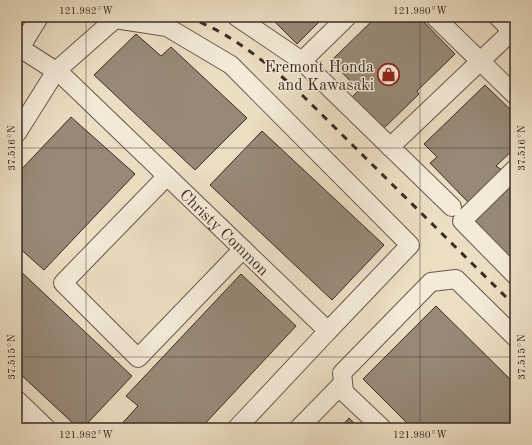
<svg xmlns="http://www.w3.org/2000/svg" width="532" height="445" viewBox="0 0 532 445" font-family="'Old Standard TT',serif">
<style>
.building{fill:#978978;stroke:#3a2c26}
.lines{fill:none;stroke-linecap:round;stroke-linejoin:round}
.minor-casing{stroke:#66584d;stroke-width:20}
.minor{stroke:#f3ead8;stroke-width:18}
.rail{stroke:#3a2c26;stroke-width:3;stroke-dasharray:7 7;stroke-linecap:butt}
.ticks{fill:none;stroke:#3a2c26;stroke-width:1;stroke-opacity:0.45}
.labels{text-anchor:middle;stroke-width:3;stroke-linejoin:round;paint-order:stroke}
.poi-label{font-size:16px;fill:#3a2c26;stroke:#f3ead8;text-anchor:end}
.street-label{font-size:16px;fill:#3a2c26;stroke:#f3ead8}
.neatline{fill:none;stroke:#3a2c26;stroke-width:1.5}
.ticks-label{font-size:10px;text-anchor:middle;fill:#3a2c26}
</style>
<rect width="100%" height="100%" fill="#ecdec3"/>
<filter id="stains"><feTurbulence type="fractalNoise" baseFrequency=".005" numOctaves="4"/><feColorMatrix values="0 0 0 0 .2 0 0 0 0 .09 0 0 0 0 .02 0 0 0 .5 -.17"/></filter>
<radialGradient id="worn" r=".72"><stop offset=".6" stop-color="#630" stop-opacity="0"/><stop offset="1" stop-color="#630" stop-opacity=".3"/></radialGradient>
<!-- building -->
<g class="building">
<polygon points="270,17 324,17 297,44"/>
<polygon points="376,17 419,17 455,54 417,91 419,94 382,130 351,98 359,90 331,61"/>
<polygon points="136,34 161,56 171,47 247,118 195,170 94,75"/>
<polygon points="485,85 515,114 515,148 496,166 502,170 468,202 430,163 437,157 424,144"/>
<polygon points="71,117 135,174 44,270 17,246 17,174"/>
<polygon points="262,131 384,245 332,300 210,185"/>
<polygon points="515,180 515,262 474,220"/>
<polygon points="17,268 132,376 83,428 78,428 17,371"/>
<polygon points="241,274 296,326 201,428 118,428 138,406 126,396"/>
<polygon points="436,306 515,384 515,428 412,428 363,379"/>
<polygon points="349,418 359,428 340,428"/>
</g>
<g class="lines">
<defs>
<g id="minor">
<polyline points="237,17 302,61 452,207"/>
<polyline points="435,17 515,95"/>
<polyline points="498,17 515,34"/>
<path id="s1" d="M20 48 62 75 328 331 237 428"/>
<polyline points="17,53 39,17"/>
<polyline points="302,61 347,17"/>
<polyline points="17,133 56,71 115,19 167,27 231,65 410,245 328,331"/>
<polyline points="390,147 512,31"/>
<polyline points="515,169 462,221 515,275"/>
<polyline points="167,176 63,283 138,358 243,249"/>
<polyline points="17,400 46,428"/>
<polyline points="21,428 33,416"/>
<polyline points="299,428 343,383"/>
<polyline points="382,428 344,392 342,373 431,282 456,279 515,337"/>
</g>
</defs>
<!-- minor casing -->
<use href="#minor" class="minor-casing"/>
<!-- minor -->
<use href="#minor" class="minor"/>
<!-- rail -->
<path class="rail" d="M187 17C229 32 263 60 296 89L515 306"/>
</g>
<!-- ticks -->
<path class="ticks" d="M86 17V428M420 17V428M17 148H515M17 357H515"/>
<!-- icons -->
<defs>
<symbol id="shop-ring" viewBox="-11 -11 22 22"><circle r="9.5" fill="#f3ead8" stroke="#8f2418" stroke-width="1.5"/><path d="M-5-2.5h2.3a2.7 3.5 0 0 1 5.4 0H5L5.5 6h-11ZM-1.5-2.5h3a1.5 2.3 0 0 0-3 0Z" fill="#8f2418"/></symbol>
</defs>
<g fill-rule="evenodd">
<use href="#shop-ring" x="376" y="62" width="25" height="25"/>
</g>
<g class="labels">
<!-- poi labels -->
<g class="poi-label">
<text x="374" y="72">Fremont Honda<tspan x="374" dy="18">and Kawasaki</tspan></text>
</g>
<!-- street labels -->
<g class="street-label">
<text dy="6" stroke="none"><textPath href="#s1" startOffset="276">Christy Common</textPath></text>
</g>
</g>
<!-- margin -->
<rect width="532" height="445" fill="none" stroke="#ecdec3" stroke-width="44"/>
<rect x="22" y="22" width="488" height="401" class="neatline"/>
<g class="ticks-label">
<text x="86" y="14">121.982°W</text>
<text x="420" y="14">121.980°W</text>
<text transform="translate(11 148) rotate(-90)" y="4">37.516°N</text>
<text transform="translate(521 148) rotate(-90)" y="4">37.516°N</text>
<text transform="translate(11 357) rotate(-90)" y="4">37.515°N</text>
<text transform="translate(521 357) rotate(-90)" y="4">37.515°N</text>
<text x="86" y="438">121.982°W</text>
<text x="420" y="438">121.980°W</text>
</g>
<rect width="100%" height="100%" filter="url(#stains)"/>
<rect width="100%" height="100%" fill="url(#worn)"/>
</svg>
